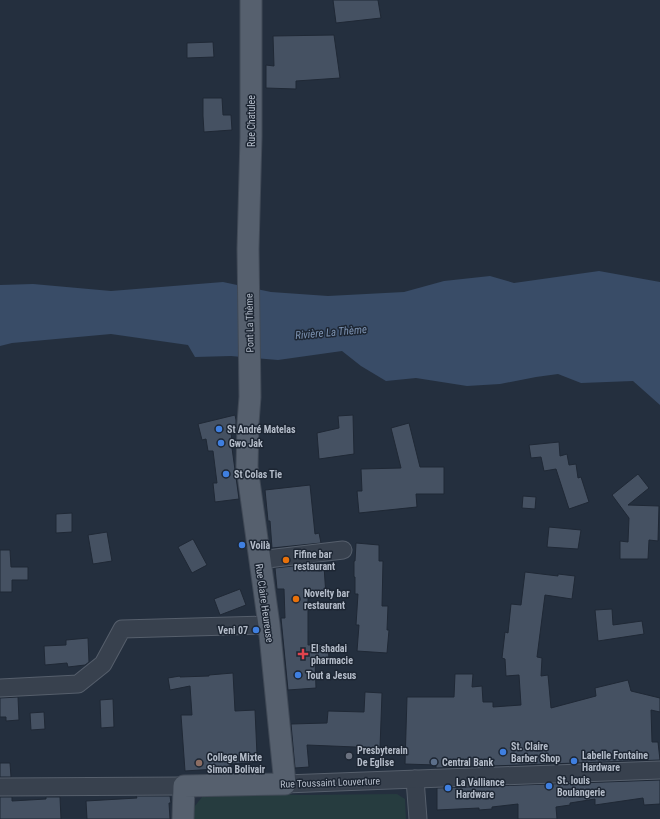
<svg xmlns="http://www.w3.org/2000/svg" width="660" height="819" viewBox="0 0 660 819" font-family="'Roboto Condensed',sans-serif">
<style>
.green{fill:#263c3f}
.water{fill:#394c67}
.building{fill:#455162;stroke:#1f2835}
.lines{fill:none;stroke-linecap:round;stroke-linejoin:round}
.minor-casing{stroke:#565f6c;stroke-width:19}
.major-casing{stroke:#414a57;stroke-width:23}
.minor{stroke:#38414e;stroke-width:17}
.major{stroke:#56606e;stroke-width:21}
.shop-dot{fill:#3f7fe0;stroke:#1d2633;stroke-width:1.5}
.food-dot{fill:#e8710a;stroke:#1d2633;stroke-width:1.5}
.health-dot{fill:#e0444e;stroke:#1d2633;stroke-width:1.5}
.worship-dot{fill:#6b7280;stroke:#1d2633;stroke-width:1.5}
.service-dot{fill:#5c6f8a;stroke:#1d2633;stroke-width:1.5}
.education-dot{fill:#8d6e63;stroke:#1d2633;stroke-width:1.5}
.labels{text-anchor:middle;stroke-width:3;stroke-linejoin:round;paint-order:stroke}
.street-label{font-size:10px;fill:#b4bcc9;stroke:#1d2633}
.poi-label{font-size:10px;font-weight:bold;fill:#b4bcc9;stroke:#1d2633;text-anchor:start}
.water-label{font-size:11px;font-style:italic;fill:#7c92b1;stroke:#1d2633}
</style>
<rect width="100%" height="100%" fill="#242f3e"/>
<!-- green -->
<polygon class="green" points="226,793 302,795 397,794 405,799 406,819 187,819 187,816 202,797"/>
<!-- water -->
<polygon class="water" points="599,271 660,282 660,405 633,381 581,383 558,374 536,377 500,384 467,386 416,378 386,381 361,366 342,351 278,360 231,356 195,357 188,345 111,334 12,343 0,346 0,285 33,284 111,291 223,282 271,292 328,296 404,292 444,281 490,276 514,283"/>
<!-- building -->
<g class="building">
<polygon points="333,0 378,0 381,18 336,23"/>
<polygon points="334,35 340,78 296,81 296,89 266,88 266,65 274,66 273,36"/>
<polygon points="213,42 214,57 187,58 187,43"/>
<polygon points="203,98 222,98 223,115 231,115 232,130 204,132 203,116"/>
<polygon points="235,415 236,420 236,431 231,433 233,448 232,448 239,499 215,502 213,483 217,483 213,451 208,451 206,439 202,440 198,424"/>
<polygon points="353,415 354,454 319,459 317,433 339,428 338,416"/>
<polygon points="409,423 420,467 444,467 444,494 416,494 417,507 359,513 357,491 362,491 361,469 401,468 391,428"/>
<polygon points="559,442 560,456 567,454 569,465 576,464 578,478 581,477 589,502 569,509 556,469 544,471 541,457 531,458 529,445"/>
<polygon points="638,474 649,488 628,505 659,506 658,541 649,540 648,559 620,559 620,541 628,542 629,518 612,495"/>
<polygon points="310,485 315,534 319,533 321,543 272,548 270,521 268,521 265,490"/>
<polygon points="523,496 536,497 535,509 522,508"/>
<polygon points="72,513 72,532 56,533 56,514"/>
<polygon points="549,527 581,530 578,549 547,547"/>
<polygon points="107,532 112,561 93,564 88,535"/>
<polygon points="193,539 207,565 192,573 178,547"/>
<polygon points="356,543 379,545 379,561 383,561 382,606 388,606 387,630 389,630 387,653 357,651 359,625 356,625 358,594 355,594 355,577 354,577 354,561 355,561"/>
<polygon points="0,550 10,550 11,567 28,567 28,580 12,580 12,592 0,592"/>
<polygon points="320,563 324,566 326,596 308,598 308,645 328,644 329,659 315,660 316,688 288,690 281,618 285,618 284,589 277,589 275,568"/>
<polygon points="525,572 558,576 558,574 575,576 572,599 545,595 537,657 542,658 541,676 548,675 551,708 596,696 595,688 628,680 631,691 660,698 660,712 651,710 652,742 658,742 660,760 436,768 436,765 405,764 407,697 454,697 455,674 473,674 472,687 482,686 483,702 493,702 493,707 521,705 519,675 506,676 505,659 502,658 505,632 508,633 511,604 521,605"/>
<polygon points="240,589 246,605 220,615 214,599"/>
<polygon points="612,609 613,625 642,621 644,634 598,641 595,610"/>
<polygon points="88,638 89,662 85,665 68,667 67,663 45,665 44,646 66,645 66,640"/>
<polygon points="233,673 235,711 255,710 257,755 253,756 253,763 230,764 230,772 215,772 215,769 185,771 181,715 192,715 190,686 170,690 168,678 180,676 180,677 209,676 209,675"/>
<polygon points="365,692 382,693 380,748 307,745 309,767 295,768 291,724 327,723 328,711 364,712"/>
<polygon points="18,697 19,720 6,721 6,717 0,717 0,698"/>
<polygon points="113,699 114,727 101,728 100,700"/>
<polygon points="44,712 45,729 31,730 30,713"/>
<polygon points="0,763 10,763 11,777 0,777"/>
<polygon points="660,780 660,804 644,805 643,798 595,805 595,799 570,803 570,805 556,807 557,819 518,819 518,804 492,807 492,809 479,810 479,808 437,810 437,788"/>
<polygon points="136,796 170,796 171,803 169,803 170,819 87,819 86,801 137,798"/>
<polygon points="0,797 12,797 12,801 46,799 46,797 60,797 61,819 0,819"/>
</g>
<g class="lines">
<defs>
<g id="minor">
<polyline points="259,560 343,550"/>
<polyline points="0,688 78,684 103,664 122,629 269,625"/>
<polyline points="415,779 418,819"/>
<polyline points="285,784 660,770"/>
<polyline points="0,787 184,786"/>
</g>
<polyline id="major" points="183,819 184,786 285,784 269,625 247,467 248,423 250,397 248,249 251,137 251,0"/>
</defs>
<!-- minor casing -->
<use href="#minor" class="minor-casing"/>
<!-- major casing -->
<use href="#major" class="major-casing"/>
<!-- minor -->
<use href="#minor" class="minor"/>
<!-- major -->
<use href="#major" class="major"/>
</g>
<!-- markers -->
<g class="shop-dot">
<circle cx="219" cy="429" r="4"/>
<circle cx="221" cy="443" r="4"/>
<circle cx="226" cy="474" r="4"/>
<circle cx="242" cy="545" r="4"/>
<circle cx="256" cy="630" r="4"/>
<circle cx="298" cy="675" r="4"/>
<circle cx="503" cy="752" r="4"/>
<circle cx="574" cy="761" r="4"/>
<circle cx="549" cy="786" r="4"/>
<circle cx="448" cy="788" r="4"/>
</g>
<g class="food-dot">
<circle cx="286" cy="560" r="4"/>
<circle cx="296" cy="599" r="4"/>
</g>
<path class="health-dot" d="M301 648h4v4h4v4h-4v4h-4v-4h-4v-4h4z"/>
<circle class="worship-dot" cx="349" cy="756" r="4"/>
<circle class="service-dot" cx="434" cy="762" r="4"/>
<circle class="education-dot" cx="199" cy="763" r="4"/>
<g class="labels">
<!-- street labels -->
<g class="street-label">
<text transform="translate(251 121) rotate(-90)" y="4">Rue Chatulee</text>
<text transform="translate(249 323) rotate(-91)" y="4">Pont La Thème</text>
<text transform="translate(265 603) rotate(82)" y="4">Rue Claire Heureuse</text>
<text transform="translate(330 782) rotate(-2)" y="4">Rue Toussaint Louverture</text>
</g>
<!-- poi labels -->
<g class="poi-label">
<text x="227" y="433">St André Matelas</text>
<text x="229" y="447">Gwo Jak</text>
<text x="234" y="478">St Colas Tie</text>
<text x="250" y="549">Voilà</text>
<text x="294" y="558">Fifine bar<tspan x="294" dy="12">restaurant</tspan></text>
<text x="304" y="597">Novelty bar<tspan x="304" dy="12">restaurant</tspan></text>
<text x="248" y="634" text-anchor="end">Veni 07</text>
<text x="311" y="652">El shadai<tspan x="311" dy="12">pharmacie</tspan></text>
<text x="306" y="679">Tout a Jesus</text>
<text x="511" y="750">St. Claire<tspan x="511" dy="12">Barber Shop</tspan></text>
<text x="357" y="754">Presbyterain<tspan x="357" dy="12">De Eglise</tspan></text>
<text x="582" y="759">Labelle Fontaine<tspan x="582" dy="12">Hardware</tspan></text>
<text x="207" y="761">College Mixte<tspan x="207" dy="12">Simon Bolivair</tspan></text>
<text x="442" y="766">Central Bank</text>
<text x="557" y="784">St. louis<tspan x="557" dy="12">Boulangerie</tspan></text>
<text x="456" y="786">La Valliance<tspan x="456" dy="12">Hardware</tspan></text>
</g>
<!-- water labels -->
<g class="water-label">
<text transform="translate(331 332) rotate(-5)" y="4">Rivière La Thème</text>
</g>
</g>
</svg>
